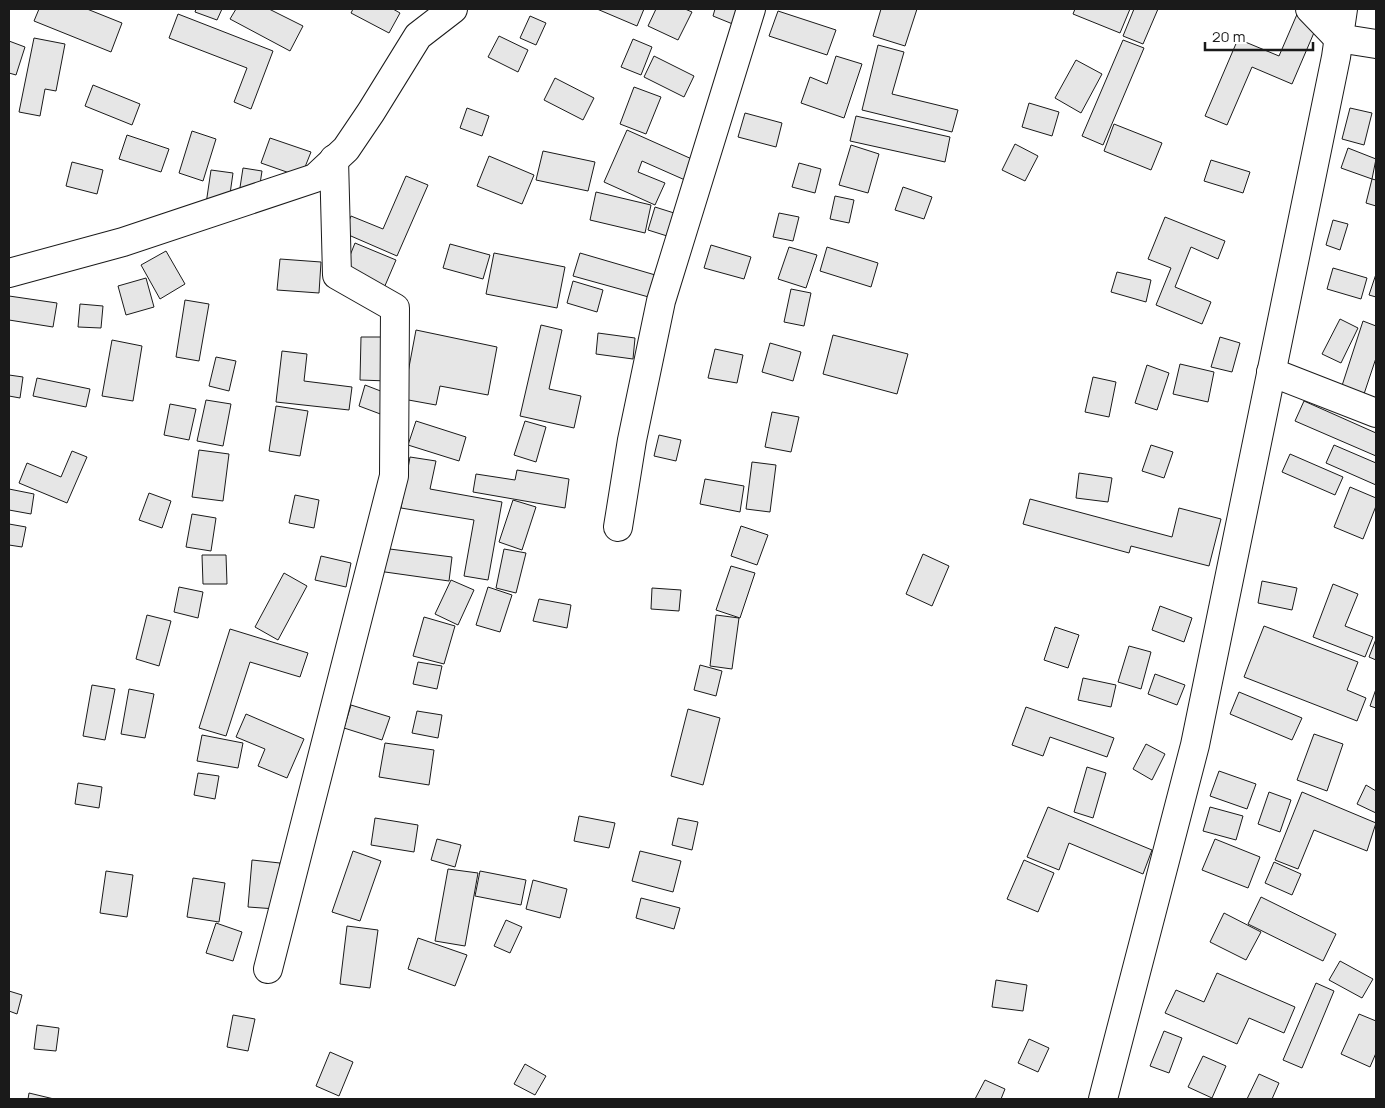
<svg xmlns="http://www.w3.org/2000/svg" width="1385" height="1108" viewBox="0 0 1385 1108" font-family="Manrope,sans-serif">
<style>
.building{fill:#e6e6e6;stroke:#1a1a1a}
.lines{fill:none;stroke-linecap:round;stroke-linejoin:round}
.minor-casing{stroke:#1a1a1a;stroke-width:30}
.minor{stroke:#fff;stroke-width:28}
</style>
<rect width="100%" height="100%" fill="#fff"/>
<!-- building -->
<g class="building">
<polygon points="39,9 87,9 122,23 111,52 34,21"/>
<polygon points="196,9 222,9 217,20 195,12"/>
<polygon points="236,9 269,9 303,26 290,51 230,19"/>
<polygon points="353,9 393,9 400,13 389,33 351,13"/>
<polygon points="597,9 644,9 637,26"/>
<polygon points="656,9 685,9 692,12 678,40 648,26"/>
<polygon points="715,9 752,9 745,29 713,16"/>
<polygon points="881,9 917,9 905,46 873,36"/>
<polygon points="1075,9 1130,9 1120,33 1073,14"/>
<polygon points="1134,9 1158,9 1143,44 1123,36"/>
<polygon points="778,11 836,30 827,55 769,36"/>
<polygon points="1298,12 1319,21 1292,84 1252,67 1227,125 1205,116 1238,39 1279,56"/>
<polygon points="178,14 273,51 251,109 234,102 247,68 169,38"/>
<polygon points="530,16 546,23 536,45 520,38"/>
<polygon points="499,36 528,50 518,72 488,57"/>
<polygon points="34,38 65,44 56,91 45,89 40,116 19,112"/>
<polygon points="633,39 652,47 641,75 621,67"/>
<polygon points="1123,40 1144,48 1103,145 1082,136"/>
<polygon points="9,41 25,47 16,75 9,73"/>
<polygon points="878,45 904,52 892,94 958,110 952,132 862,110"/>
<polygon points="654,56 694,76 684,97 644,77"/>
<polygon points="836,56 862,64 844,118 801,103 810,77 827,84"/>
<polygon points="1076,60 1102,74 1081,113 1055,98"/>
<polygon points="555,78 594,98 583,120 544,100"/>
<polygon points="93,85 140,104 132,125 85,106"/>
<polygon points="634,87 661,97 646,134 620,124"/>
<polygon points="1029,103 1059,112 1052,136 1022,127"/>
<polygon points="467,108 489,116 482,136 460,128"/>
<polygon points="1350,108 1372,113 1364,145 1342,139"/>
<polygon points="745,113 782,123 776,147 738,137"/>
<polygon points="856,116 950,137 945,162 850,141"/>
<polygon points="1114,124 1162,143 1151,170 1104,151"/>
<polygon points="627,130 694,160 685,180 642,161 638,172 665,183 655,205 604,182"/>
<polygon points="192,131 216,139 203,181 179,173"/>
<polygon points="127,135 169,149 161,172 119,159"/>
<polygon points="270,138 311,152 301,177 261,163"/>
<polygon points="1015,144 1038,156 1025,181 1002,170"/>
<polygon points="851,145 879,154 868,193 839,185"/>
<polygon points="1348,148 1376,159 1372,179 1341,168"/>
<polygon points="543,151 595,162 588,191 536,180"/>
<polygon points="489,156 534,175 522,204 477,186"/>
<polygon points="1211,160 1250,172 1243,193 1204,181"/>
<polygon points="72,162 103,170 97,194 66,186"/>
<polygon points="799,163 821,169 815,193 792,187"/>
<polygon points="243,168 262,171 258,197 239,194"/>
<polygon points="211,170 233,173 228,208 206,204"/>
<polygon points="406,176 428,185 397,256 344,233 351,216 383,229"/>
<polygon points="1372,179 1376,180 1376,206 1366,203"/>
<polygon points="903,187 932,197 924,219 895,210"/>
<polygon points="596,192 651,205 645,233 590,220"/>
<polygon points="835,196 854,200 849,223 830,219"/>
<polygon points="655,207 690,218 683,241 648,230"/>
<polygon points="779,213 799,217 793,241 773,237"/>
<polygon points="1165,217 1225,241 1218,259 1191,247 1175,287 1211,302 1202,324 1156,305 1171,268 1148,259"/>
<polygon points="1333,220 1348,224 1340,250 1326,245"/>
<polygon points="355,243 396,260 381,295 341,278"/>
<polygon points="450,244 490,255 483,279 443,268"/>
<polygon points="711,245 751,257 744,279 704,268"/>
<polygon points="789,247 817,255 806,288 778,279"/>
<polygon points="827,247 878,263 871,287 820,271"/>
<polygon points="166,251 185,284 160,299 141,265"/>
<polygon points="494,253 565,267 557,308 486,294"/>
<polygon points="580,253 669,279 663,301 573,276"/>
<polygon points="280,259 321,262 319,293 277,290"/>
<polygon points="1333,268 1367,278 1361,299 1327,289"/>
<polygon points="1117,272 1151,280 1146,302 1111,292"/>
<polygon points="1376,274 1376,297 1369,295"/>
<polygon points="146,278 154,307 126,315 118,286"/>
<polygon points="573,281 603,290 597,312 567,303"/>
<polygon points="791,289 811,293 804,326 784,322"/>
<polygon points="9,296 57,303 53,327 9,320"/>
<polygon points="185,300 209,304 199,361 176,357"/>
<polygon points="80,304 103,306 101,328 78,327"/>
<polygon points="1340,319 1358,328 1341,363 1322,354"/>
<polygon points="1363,321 1376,326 1376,358 1360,406 1338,398"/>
<polygon points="541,325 562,330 549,389 581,396 574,428 520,416"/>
<polygon points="416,330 497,347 488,395 440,386 436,405 403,399"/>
<polygon points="598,333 635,338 633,359 596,354"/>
<polygon points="833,335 908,354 897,394 823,374"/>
<polygon points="361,337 390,337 388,381 360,380"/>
<polygon points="1220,337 1240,343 1232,372 1211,367"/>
<polygon points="112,340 142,346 133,401 102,396"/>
<polygon points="770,343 801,352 793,381 762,372"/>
<polygon points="715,349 743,355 737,383 708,378"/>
<polygon points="282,351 307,354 304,381 352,387 349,410 276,402"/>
<polygon points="216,357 236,361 229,391 209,386"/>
<polygon points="1180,364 1214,372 1208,402 1173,394"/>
<polygon points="1147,365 1169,373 1157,410 1135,403"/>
<polygon points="9,375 23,377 20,398 9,396"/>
<polygon points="1093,377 1116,382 1109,417 1085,412"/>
<polygon points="37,378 90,389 86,407 33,396"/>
<polygon points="365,385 391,395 383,415 359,406"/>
<polygon points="206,400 231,404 223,446 197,441"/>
<polygon points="1304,401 1376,433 1376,456 1295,421"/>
<polygon points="170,404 196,409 189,440 164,435"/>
<polygon points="276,406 308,411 300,456 269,451"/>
<polygon points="772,412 799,417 791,452 765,447"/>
<polygon points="416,421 466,437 459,461 408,445"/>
<polygon points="525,421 546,427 536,462 514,455"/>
<polygon points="659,435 681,440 676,461 654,456"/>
<polygon points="1151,445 1173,452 1164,478 1142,471"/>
<polygon points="1334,445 1376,463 1376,485 1326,463"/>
<polygon points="199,450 229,454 223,501 192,497"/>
<polygon points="72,451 87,457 67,503 19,483 27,463 61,477"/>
<polygon points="1290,454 1343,477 1335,495 1282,472"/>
<polygon points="410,457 436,461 430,489 502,502 488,580 464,576 474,520 401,508"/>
<polygon points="752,462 776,465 770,512 746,509"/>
<polygon points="517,470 569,479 565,508 473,492 476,474 515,480"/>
<polygon points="1079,473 1112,478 1108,502 1076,498"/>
<polygon points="705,479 744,486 740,512 700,504"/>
<polygon points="1350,487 1376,498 1376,506 1363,539 1334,527"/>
<polygon points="9,489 34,494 31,514 9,510"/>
<polygon points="149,493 171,501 162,528 139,520"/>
<polygon points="295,495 319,500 314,528 289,523"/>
<polygon points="1030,499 1172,537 1179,508 1221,519 1209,566 1131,546 1129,553 1023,524"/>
<polygon points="513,500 536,507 522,550 499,542"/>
<polygon points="192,514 216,518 211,551 186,547"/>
<polygon points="9,524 26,527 22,547 9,545"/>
<polygon points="741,526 768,535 757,565 731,556"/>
<polygon points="382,548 452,557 449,581 378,571"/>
<polygon points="504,549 526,553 516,593 496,588"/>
<polygon points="923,554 949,566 932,606 906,594"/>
<polygon points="202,555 226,555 227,584 203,584"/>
<polygon points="321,556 351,563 346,587 315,580"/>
<polygon points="731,566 755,573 740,618 716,610"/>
<polygon points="284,573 307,586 278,640 255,627"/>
<polygon points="451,580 474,590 458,625 435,614"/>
<polygon points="1262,581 1297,588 1292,610 1258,603"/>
<polygon points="1333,584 1358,594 1345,626 1373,637 1365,657 1313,637"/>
<polygon points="179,587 203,592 198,618 174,612"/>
<polygon points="488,587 512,595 500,632 476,625"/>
<polygon points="652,588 681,590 679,611 651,609"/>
<polygon points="539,599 571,605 567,628 533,621"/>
<polygon points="1160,606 1192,618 1184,642 1152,630"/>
<polygon points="147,615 171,621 159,666 136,659"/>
<polygon points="716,615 739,618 732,669 710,666"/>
<polygon points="424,617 455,626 444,664 413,656"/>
<polygon points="1264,626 1358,662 1347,690 1366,698 1357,721 1244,677"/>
<polygon points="1055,627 1079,635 1068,668 1044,660"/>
<polygon points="230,629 308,653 300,677 250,662 226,736 199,728"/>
<polygon points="1376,639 1376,660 1369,657"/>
<polygon points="1129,646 1151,652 1141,689 1118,682"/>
<polygon points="418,662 442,666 437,689 413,684"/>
<polygon points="700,665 722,671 716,696 694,690"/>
<polygon points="1155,674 1185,685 1177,705 1148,694"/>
<polygon points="1083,678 1116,685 1111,707 1078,700"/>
<polygon points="92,685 115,689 105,740 83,736"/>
<polygon points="129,689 154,694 145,738 121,734"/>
<polygon points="1376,689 1376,708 1370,706"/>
<polygon points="1239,692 1302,718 1292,740 1230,714"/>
<polygon points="351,705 390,717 382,740 344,728"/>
<polygon points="1026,707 1114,738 1107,757 1050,737 1043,756 1012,745"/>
<polygon points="688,709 720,718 703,785 671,776"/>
<polygon points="417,711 442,715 438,738 412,733"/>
<polygon points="246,714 304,739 287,778 258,766 265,749 236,737"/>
<polygon points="1314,734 1343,744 1327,791 1297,780"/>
<polygon points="202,735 243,743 238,768 197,761"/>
<polygon points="385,743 434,750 429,785 379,777"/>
<polygon points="1146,744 1165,754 1152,780 1133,769"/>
<polygon points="1087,767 1106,773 1093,818 1074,812"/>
<polygon points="1219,771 1256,784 1247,809 1210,796"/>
<polygon points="198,773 219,776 215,799 194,795"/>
<polygon points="78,783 102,787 99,808 75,804"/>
<polygon points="1366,785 1376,791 1376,813 1357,804"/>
<polygon points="1269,792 1291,800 1280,832 1258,824"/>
<polygon points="1302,792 1376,823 1367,851 1314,830 1298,869 1275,860"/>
<polygon points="1048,807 1152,850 1143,874 1069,843 1059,870 1027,857"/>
<polygon points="1210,807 1243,816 1236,840 1203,831"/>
<polygon points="579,816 615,823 609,848 574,841"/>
<polygon points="375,818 418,825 414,852 371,845"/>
<polygon points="678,818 698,822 692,850 672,845"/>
<polygon points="437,839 461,845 455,867 431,860"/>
<polygon points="1215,839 1260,857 1248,888 1202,870"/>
<polygon points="353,851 381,861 360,921 332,912"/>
<polygon points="640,851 681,861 673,892 632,881"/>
<polygon points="252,860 280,863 276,909 248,907"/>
<polygon points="1024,860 1054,873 1038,912 1007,899"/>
<polygon points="1274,862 1301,874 1292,895 1265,883"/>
<polygon points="448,869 478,873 465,946 435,941"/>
<polygon points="106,871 133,875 127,917 100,913"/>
<polygon points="480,871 526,880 521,905 475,896"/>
<polygon points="193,878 225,883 219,922 187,917"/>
<polygon points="533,880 567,889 560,918 526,909"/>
<polygon points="1261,897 1336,934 1323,961 1248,924"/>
<polygon points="641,898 680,908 674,929 636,918"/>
<polygon points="1224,913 1261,932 1246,960 1210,942"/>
<polygon points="506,920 522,927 510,953 494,946"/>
<polygon points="216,923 242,932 233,961 206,953"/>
<polygon points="347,926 378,930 370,988 340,984"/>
<polygon points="418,938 467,955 455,986 408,969"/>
<polygon points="1340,961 1373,979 1362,998 1329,980"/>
<polygon points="1217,973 1295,1007 1284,1033 1249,1018 1237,1044 1165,1013 1176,990 1204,1002"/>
<polygon points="996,980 1027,985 1023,1011 992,1007"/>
<polygon points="1316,983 1334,991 1302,1068 1283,1060"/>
<polygon points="9,991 22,995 17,1014 9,1011"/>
<polygon points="1359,1014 1376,1021 1376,1053 1370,1067 1341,1054"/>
<polygon points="233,1015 255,1019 248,1051 227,1047"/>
<polygon points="37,1025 59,1028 56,1051 34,1049"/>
<polygon points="1164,1031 1182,1038 1169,1073 1150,1066"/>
<polygon points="1029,1039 1049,1048 1038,1072 1018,1063"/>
<polygon points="330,1052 353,1062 339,1096 316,1086"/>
<polygon points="1203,1056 1226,1066 1212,1098 1188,1087"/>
<polygon points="525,1064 546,1076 535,1095 514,1084"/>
<polygon points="1259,1074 1279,1083 1272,1099 1247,1099"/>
<polygon points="985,1080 1005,1089 1001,1099 975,1099"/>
<polygon points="29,1093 54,1099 28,1099"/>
</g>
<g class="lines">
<defs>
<g id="minor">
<polyline points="1310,9 1338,38 1376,44"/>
<polyline points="9,273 123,242 315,178 346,149 371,112 418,36 453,9"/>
<polyline points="1271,372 1376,413"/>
<polyline points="618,527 632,440 661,301 751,9"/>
<polyline points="268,969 394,476 395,308 337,275 334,159"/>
<polyline points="1103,1099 1195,745 1336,57 1343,9"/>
</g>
</defs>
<!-- minor casing -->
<use href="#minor" class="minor-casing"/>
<!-- minor -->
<use href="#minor" class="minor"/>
</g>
<!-- border -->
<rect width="1385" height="1108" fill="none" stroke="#1a1a1a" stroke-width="20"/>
<!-- scale -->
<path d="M1205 42v8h108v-8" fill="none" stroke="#1a1a1a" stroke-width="2.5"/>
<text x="1212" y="42" font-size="15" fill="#1a1a1a" stroke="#ffffff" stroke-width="4" paint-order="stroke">20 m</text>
</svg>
